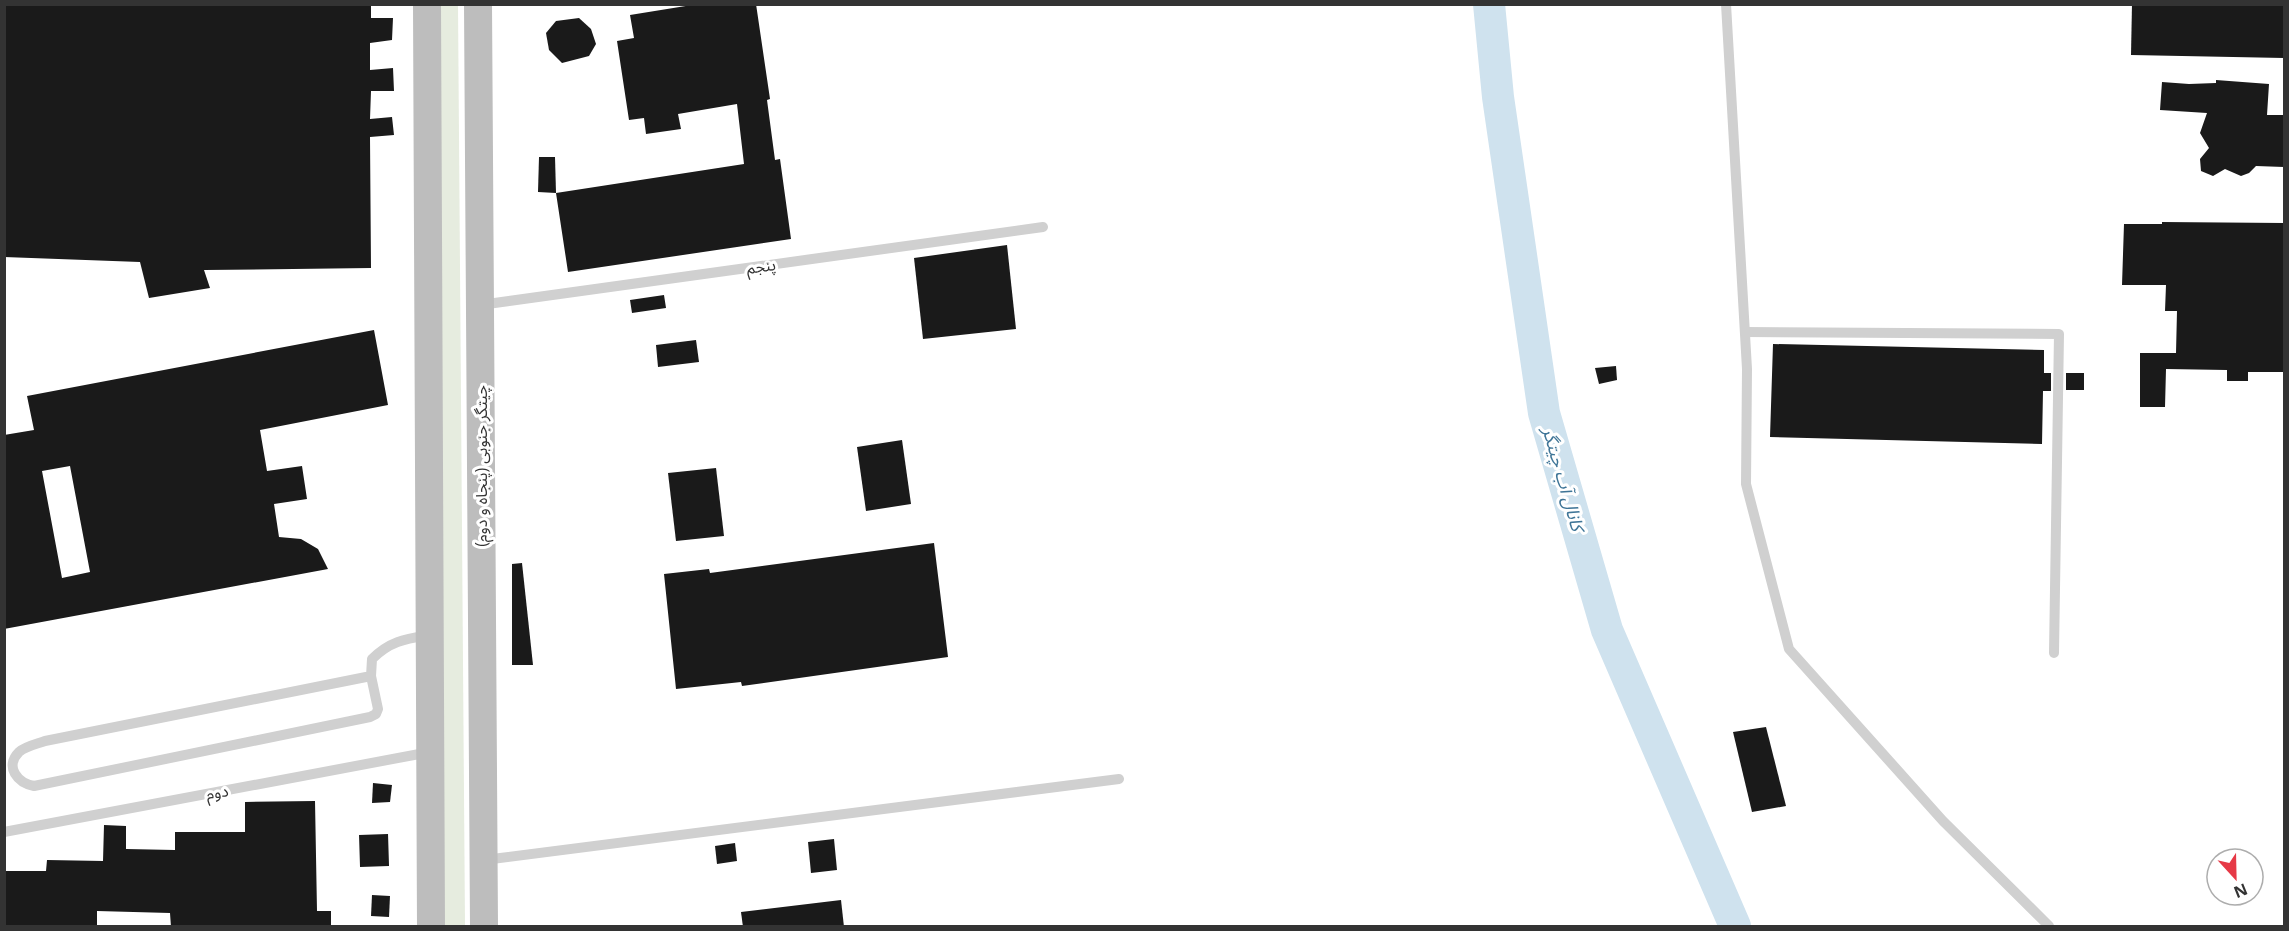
<svg xmlns="http://www.w3.org/2000/svg" width="2289" height="931" viewBox="0 0 2289 931" font-family="'Open Sans','Noto Sans Arabic',sans-serif">
<style>
.green{fill:#e6ecdf}
.lines{fill:none;stroke-linecap:round;stroke-linejoin:round}
.river{stroke:#cfe2ee;stroke-width:32}
.building{fill:#1a1a1a;fill-rule:evenodd}
.service{stroke:#d0d0d0;stroke-width:10}
.secondary{stroke:#bdbdbd;stroke-width:28}
.labels{text-anchor:middle;stroke-width:6;stroke-linejoin:round;paint-order:stroke}
.street-label{font-size:16px;fill:#333;stroke:#fff}
.water-label{font-size:18px;font-style:italic;fill:#3f7597;stroke:#fff}
</style>
<rect width="100%" height="100%" fill="#fff"/>
<!-- green -->
<polygon class="green" points="440,5 458,5 465,926 444,926"/>
<g class="lines">
<!-- river -->
<polyline class="river" points="1489,4 1498,97 1544,413 1607,630 1735,926"/>
</g>
<!-- building -->
<g class="building">
<polygon points="4,4 371,4 371,18 393,18 392,40 370,43 370,70 393,68 394,91 371,91 370,119 392,117 394,135 370,137 371,268 204,270 210,288 149,298 140,262 4,257"/>
<polygon points="698,4 756,4 770,99 767,100 775,160 780,159 791,239 568,272 556,193 744,164 737,104 678,114 681,129 646,134 644,118 629,120 617,41 634,38 630,15"/>
<polygon points="2132,4 2284,4 2284,58 2131,55"/>
<polygon points="579,18 591,29 596,44 589,56 562,63 549,50 546,33 556,21"/>
<polygon points="2216,80 2269,84 2267,115 2284,115 2284,167 2256,166 2249,173 2241,176 2225,169 2213,176 2201,171 2200,159 2209,148 2200,133 2207,113 2160,110 2162,82 2189,84 2216,83"/>
<polygon points="539,157 555,157 556,193 538,192"/>
<polygon points="2162,222 2284,223 2284,372 2248,372 2248,381 2227,381 2227,370 2166,369 2165,407 2140,407 2140,353 2176,353 2177,311 2165,311 2166,285 2122,285 2124,224 2162,224"/>
<polygon points="1007,245 1016,329 923,339 914,258"/>
<polygon points="664,295 666,308 632,313 630,300"/>
<path d="M374 330 388 405 260 430 267 471 302 466 307 499 274 504 279 537 301 539 318 549 328 569 4 629V435L34 430 27 396ZM70 466 90 572 62 578 42 471Z"/>
<polygon points="696,340 699,362 658,367 656,345"/>
<polygon points="1773,344 2044,350 2044,373 2051,373 2051,391 2043,391 2042,444 1770,437"/>
<polygon points="1616,366 1617,380 1599,384 1595,368"/>
<rect x="2066" y="373" width="18" height="17"/>
<polygon points="902,440 911,504 866,511 857,447"/>
<polygon points="716,468 724,536 676,541 668,473"/>
<polygon points="934,543 948,657 742,686 741,682 676,689 664,574 709,569 710,573"/>
<polygon points="522,563 533,665 512,665 512,564"/>
<polygon points="1766,727 1786,806 1752,812 1733,732"/>
<polygon points="373,783 392,785 390,802 372,803"/>
<polygon points="315,801 317,911 331,911 331,927 171,927 170,913 97,911 97,926 4,927 4,871 46,871 47,860 103,861 104,825 126,826 126,849 175,850 175,832 245,832 245,802"/>
<polygon points="388,834 389,866 360,867 359,835"/>
<polygon points="834,839 837,870 811,873 808,842"/>
<polygon points="735,843 737,861 717,864 715,846"/>
<polygon points="372,895 390,896 389,917 371,916"/>
<polygon points="841,900 844,927 743,927 741,912"/>
</g>
<g class="lines">
<!-- service -->
<g class="service">
<polyline points="1726,4 1747,369 1746,484 1789,649 1943,821 2049,926"/>
<polyline points="480,305 1043,227"/>
<polyline points="1745,332 2059,334 2054,653"/>
<path d="M371 676 45 741C37 744 26 746 19 752 4 767 18 783 34 786L370 717 376 714 378 709 371 676 372 659C390 641 405 639 429 635"/>
<polyline points="4,832 430,752"/>
<polyline points="484,860 1119,779"/>
</g>
<!-- secondary -->
<g class="secondary">
<polyline points="427,4 431,926"/>
<polyline points="478,4 484,926"/>
</g>
</g>
<g class="labels">
<!-- street labels -->
<g class="street-label">
<text transform="translate(761 266) rotate(-8)" y="6">پنجم</text>
<text transform="translate(481 466) rotate(-90)" y="6">چیتگر جنوبی (پنجاه و دوم)</text>
<text transform="translate(217 792) rotate(-11)" y="6">دوم</text>
</g>
<!-- water labels -->
<g class="water-label">
<text transform="translate(1563 479) rotate(74)" y="6">کانال آب چیتگر</text>
</g>
</g>
<!-- border -->
<rect width="2289" height="931" fill="none" stroke="#333333" stroke-width="12"/>
<!-- north arrow -->
<g transform="translate(2235 877) rotate(158)"><circle r="28" fill="#ffffff" stroke="#adadad" stroke-width="1.5"/>
<path d="M0-4.5L10 22L0 15L-10 22Z" fill="#e63946"/>
<text y="-9" font-size="16" font-weight="bold" text-anchor="middle" fill="#333333">N</text>
</g>
</svg>
